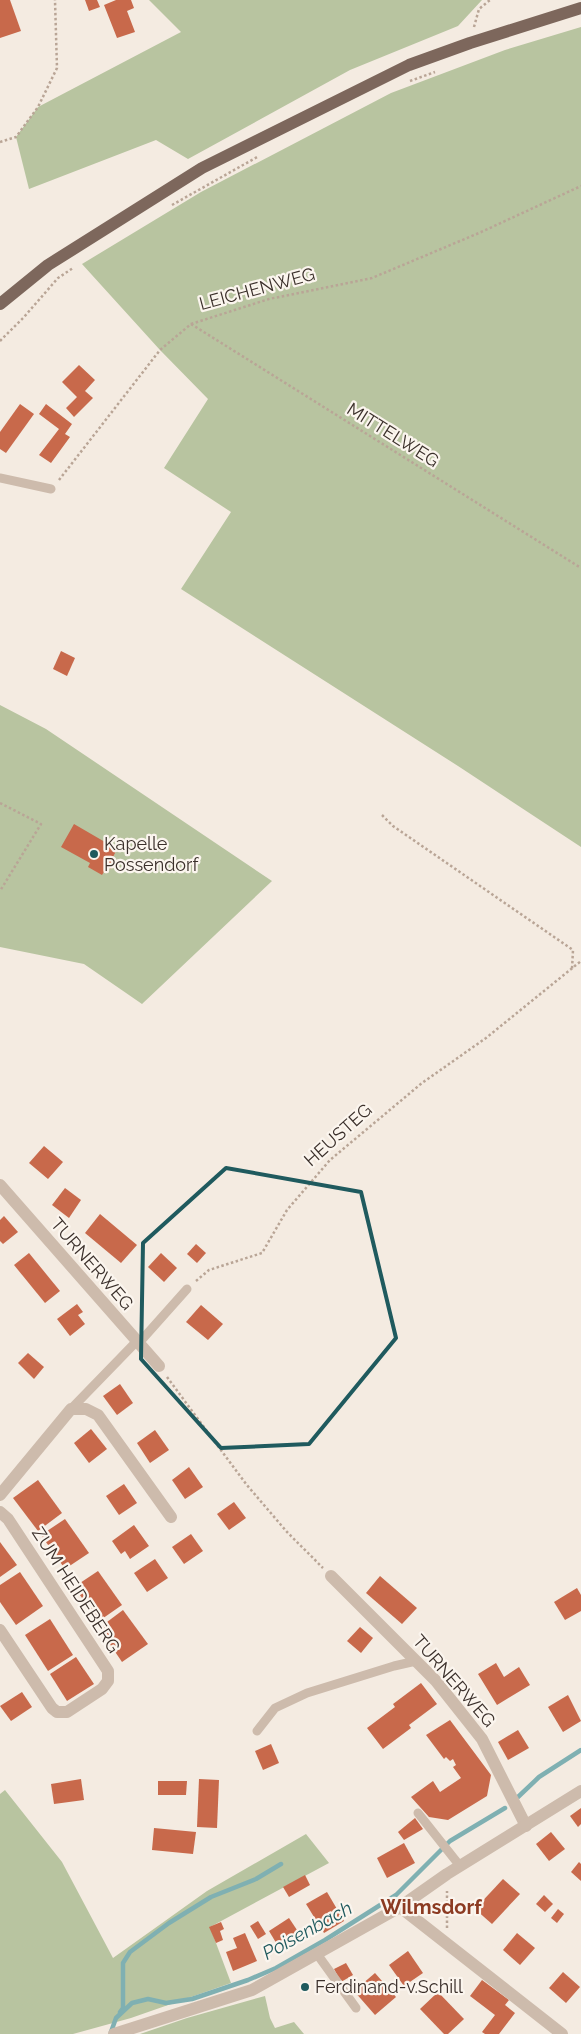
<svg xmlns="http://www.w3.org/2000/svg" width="581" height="2034" viewBox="0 0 581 2034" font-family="Raleway,sans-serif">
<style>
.green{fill:#b8c4a0}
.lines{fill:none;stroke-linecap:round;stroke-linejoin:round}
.stream{stroke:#7fb0b2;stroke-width:4.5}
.building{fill:#c8694b}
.path{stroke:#b9a596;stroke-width:2.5;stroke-dasharray:2.5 2.5;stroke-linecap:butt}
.service{stroke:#cdbbac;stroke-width:9}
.minor{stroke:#cdbbac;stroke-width:12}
.tertiary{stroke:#cdbbac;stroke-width:12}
.primary{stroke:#7d675c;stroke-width:12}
.marked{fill:none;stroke:#1f5a5e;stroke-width:4;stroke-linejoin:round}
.poi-dot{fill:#1f5a5e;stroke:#fbf5ee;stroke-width:2}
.labels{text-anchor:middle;stroke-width:4.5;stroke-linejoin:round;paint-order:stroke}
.street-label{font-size:18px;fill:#3b302b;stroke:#fbf5ee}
.poi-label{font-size:18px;fill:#3b302b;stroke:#fbf5ee;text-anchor:start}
.water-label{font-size:19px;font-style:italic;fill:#1f5a5e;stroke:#fbf5ee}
.quarter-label{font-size:20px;font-weight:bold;fill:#8c3b22;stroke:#fbf5ee}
</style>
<rect width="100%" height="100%" fill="#f4ebe1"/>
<!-- green -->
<g class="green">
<polygon points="149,0 482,0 458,26 350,70 188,159 156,140 29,189 16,137 38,107 181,32"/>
<polygon points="581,27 581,847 458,766 181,589 231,512 164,468 208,399 160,350 82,264 201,192 391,93 505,50"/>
<polygon points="0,705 46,729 272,881 142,1004 84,964 0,947"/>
<polygon points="5,1790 62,1862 113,1958 207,1891 306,1834 329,1863 210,1927 231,1983 131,2018 73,2034 0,2034 0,1794"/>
<polygon points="265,1996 270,2018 275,2028 294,2022 304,2034 140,2034 187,2018"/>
</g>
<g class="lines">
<!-- stream -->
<g class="stream">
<polyline points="518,1797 539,1777 581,1750"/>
<polyline points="120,2012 123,2008 123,1963 130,1952 169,1923 211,1897 256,1879 281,1864"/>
<polyline points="111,2032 116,2018 132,2003 148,1999 166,2003 192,1999 248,1980 276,1968 325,1940 396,1895 450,1841 505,1808"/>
</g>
</g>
<!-- building -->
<g class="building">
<polygon points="0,0 10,0 21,31 0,38"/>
<polygon points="85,0 97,0 100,7 89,11"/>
<polygon points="116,0 131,0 134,8 127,11 135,32 117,38 104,5"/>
<polygon points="79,365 95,380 85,391 93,398 74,417 66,408 77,397 62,382"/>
<polygon points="20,404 34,414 6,453 0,449 0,432"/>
<polygon points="46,404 72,424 65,434 70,437 51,463 39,455 59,429 39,414"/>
<polygon points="61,651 75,658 67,676 53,669"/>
<polygon points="74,824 117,849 112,859 115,861 111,869 107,867 102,875 88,867 90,863 61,847"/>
<polygon points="44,1146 63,1162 48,1179 29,1163"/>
<polygon points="65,1188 81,1200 69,1218 52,1205"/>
<polygon points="100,1214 137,1245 121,1263 85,1233"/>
<polygon points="4,1216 18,1232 3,1244 0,1241 0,1220"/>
<polygon points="196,1244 206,1253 197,1263 187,1254"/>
<polygon points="29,1253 60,1291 45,1303 14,1265"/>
<polygon points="161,1253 177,1268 164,1282 148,1267"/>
<polygon points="77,1304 83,1312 78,1315 85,1324 70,1336 57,1319"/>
<polygon points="201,1305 223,1324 208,1340 186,1322"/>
<polygon points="28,1353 44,1367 34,1379 18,1363"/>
<polygon points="120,1384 133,1403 117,1415 103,1396"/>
<polygon points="91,1429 107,1449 89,1463 74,1443"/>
<polygon points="155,1430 169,1450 150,1463 137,1443"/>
<polygon points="189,1467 203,1487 185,1499 172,1480"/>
<polygon points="38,1480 62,1513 38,1531 13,1498"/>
<polygon points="124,1484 137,1503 119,1515 106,1496"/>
<polygon points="234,1502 246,1518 229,1530 217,1514"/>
<polygon points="65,1519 89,1553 65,1569 41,1535"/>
<polygon points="134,1525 149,1546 130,1559 125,1551 121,1554 112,1541"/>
<polygon points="191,1534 203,1551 184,1564 172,1547"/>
<polygon points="0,1542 17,1565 0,1577"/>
<polygon points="155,1559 168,1578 147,1592 134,1573"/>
<polygon points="98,1571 122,1605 99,1621 74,1587"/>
<polygon points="20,1572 43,1606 16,1625 0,1602 0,1585"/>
<polygon points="380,1576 417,1608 402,1624 366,1593"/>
<polygon points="577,1588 581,1595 581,1611 565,1620 554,1602"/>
<polygon points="123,1610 148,1644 122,1662 99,1628"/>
<polygon points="50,1619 73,1655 48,1671 25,1635"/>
<polygon points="360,1627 373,1638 361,1653 347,1641"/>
<polygon points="76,1657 94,1684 67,1701 50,1674"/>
<polygon points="496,1663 504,1677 519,1667 530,1685 497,1705 478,1674"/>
<polygon points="421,1683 437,1704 409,1725 411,1728 383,1749 367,1728 395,1707 393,1704"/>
<polygon points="22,1692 32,1707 11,1721 0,1706"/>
<polygon points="568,1695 581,1721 563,1732 548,1707"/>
<polygon points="450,1720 491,1775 487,1796 448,1820 429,1817 411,1797 433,1781 440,1792 461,1778 453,1767 456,1765 453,1759 450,1761 446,1757 444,1759 426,1735"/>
<polygon points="518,1730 529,1748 508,1760 498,1742"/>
<polygon points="271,1744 279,1763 263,1770 255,1751"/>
<polygon points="81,1779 84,1800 54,1804 51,1784"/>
<polygon points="199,1779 219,1780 217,1828 197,1827"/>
<polygon points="158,1781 187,1781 186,1795 158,1795"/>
<polygon points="581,1808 581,1824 578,1827 570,1816"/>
<polygon points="415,1818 423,1829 404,1840 398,1832"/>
<polygon points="154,1828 196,1832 193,1854 152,1850"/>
<polygon points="551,1832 565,1849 549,1861 536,1844"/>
<polygon points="404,1843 415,1863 387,1878 377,1858"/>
<polygon points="579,1862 581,1864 581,1881 571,1872"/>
<polygon points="305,1875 310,1885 289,1897 283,1887"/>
<polygon points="503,1879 520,1894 492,1924 475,1909"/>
<polygon points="327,1892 344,1921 324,1933 306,1904"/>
<polygon points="544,1895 553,1904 545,1912 536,1904"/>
<polygon points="558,1909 564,1914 557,1923 551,1918"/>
<polygon points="289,1918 299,1933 278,1946 269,1931"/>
<polygon points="258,1921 266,1934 258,1939 250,1926"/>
<polygon points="221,1922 224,1929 220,1931 223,1940 216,1943 209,1927"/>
<polygon points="245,1933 257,1961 233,1971 226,1952 237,1948 233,1938"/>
<polygon points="517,1933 535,1948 520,1965 503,1950"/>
<polygon points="408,1951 423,1973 404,1986 389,1965"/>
<polygon points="346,1963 353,1975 341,1982 334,1969"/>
<polygon points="563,1972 580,1987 566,2003 549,1988"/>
<polygon points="375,1973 396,1997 375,2015 354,1991"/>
<polygon points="482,1980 509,2000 505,2005 515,2013 499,2034 485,2034 482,2032 495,2015 470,1996"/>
<polygon points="438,1992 464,2019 448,2034 444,2034 420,2009"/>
</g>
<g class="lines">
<!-- path -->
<g class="path">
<polyline points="474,27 479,9 490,0"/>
<polyline points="410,81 435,72"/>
<polyline points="0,142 16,137 38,107 57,68 55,0"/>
<polyline points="172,205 259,156"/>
<polyline points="191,324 581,568"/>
<polyline points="0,341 24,317 58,278 73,268"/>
<polyline points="59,480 160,350 191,324 269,299 372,278 479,233 581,186"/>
<polyline points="0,803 41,824 0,891"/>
<polyline points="382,815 393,826 573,950 572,969"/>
<polyline points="196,1281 209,1270 262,1253 287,1210 330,1160 422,1083 486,1038 581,961"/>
<polyline points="167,1377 246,1484 287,1532 323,1568"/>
<polyline points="447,1928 447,1891"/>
</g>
<!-- service -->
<g class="service">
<polyline points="0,478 51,489"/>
<polyline points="138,1344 187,1289"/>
<polyline points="71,1409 136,1342"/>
<polyline points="257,1731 275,1708 307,1693 394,1666 416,1661"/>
<polyline points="418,1813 460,1866"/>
<polyline points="317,1954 356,2008"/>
</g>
<!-- minor -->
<g class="minor">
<polyline points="0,1185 159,1366"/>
<polyline points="0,1495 71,1409 86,1409 98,1415 171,1517"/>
<polyline points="0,1512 8,1519 108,1671 108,1681 102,1689 67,1712 57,1712 52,1708 0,1630"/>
<polyline points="331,1576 436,1681 482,1739 526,1826"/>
<polyline points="400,1907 447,1874 581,1791"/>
</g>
<!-- tertiary -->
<polyline class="tertiary" points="114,2034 252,1990 400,1907 562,2034"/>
<!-- primary -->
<polyline class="primary" points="0,304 48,265 202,168 409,65 470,43 581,8"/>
</g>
<!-- marked area -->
<path class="marked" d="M226 1168 361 1192 396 1338 309 1444 221 1448 141 1359 143 1243Z"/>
<!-- markers -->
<g class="poi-dot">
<circle cx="94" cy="854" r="5"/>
<circle cx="305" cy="1987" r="5"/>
</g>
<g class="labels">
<!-- street labels -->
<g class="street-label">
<text transform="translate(257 289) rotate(-15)" y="6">LEICHENWEG</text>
<text transform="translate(393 435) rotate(32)" y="6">MITTELWEG</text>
<text transform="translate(338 1135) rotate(-42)" y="6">HEUSTEG</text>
<text transform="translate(92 1264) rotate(49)" y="6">TURNERWEG</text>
<text transform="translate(76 1590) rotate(57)" y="6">ZUM HEIDEBERG</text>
<text transform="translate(454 1681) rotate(49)" y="6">TURNERWEG</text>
</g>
<!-- poi labels -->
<g class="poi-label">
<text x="104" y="850">Kapelle<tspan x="104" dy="21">Possendorf</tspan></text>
<text x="315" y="1993">Ferdinand-v.Schill</text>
</g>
<!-- water labels -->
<g class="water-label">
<text transform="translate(307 1930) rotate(-29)" y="7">Poisenbach</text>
</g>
<!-- quarter labels -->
<g class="quarter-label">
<text x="431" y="1914">Wilmsdorf</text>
</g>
</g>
</svg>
